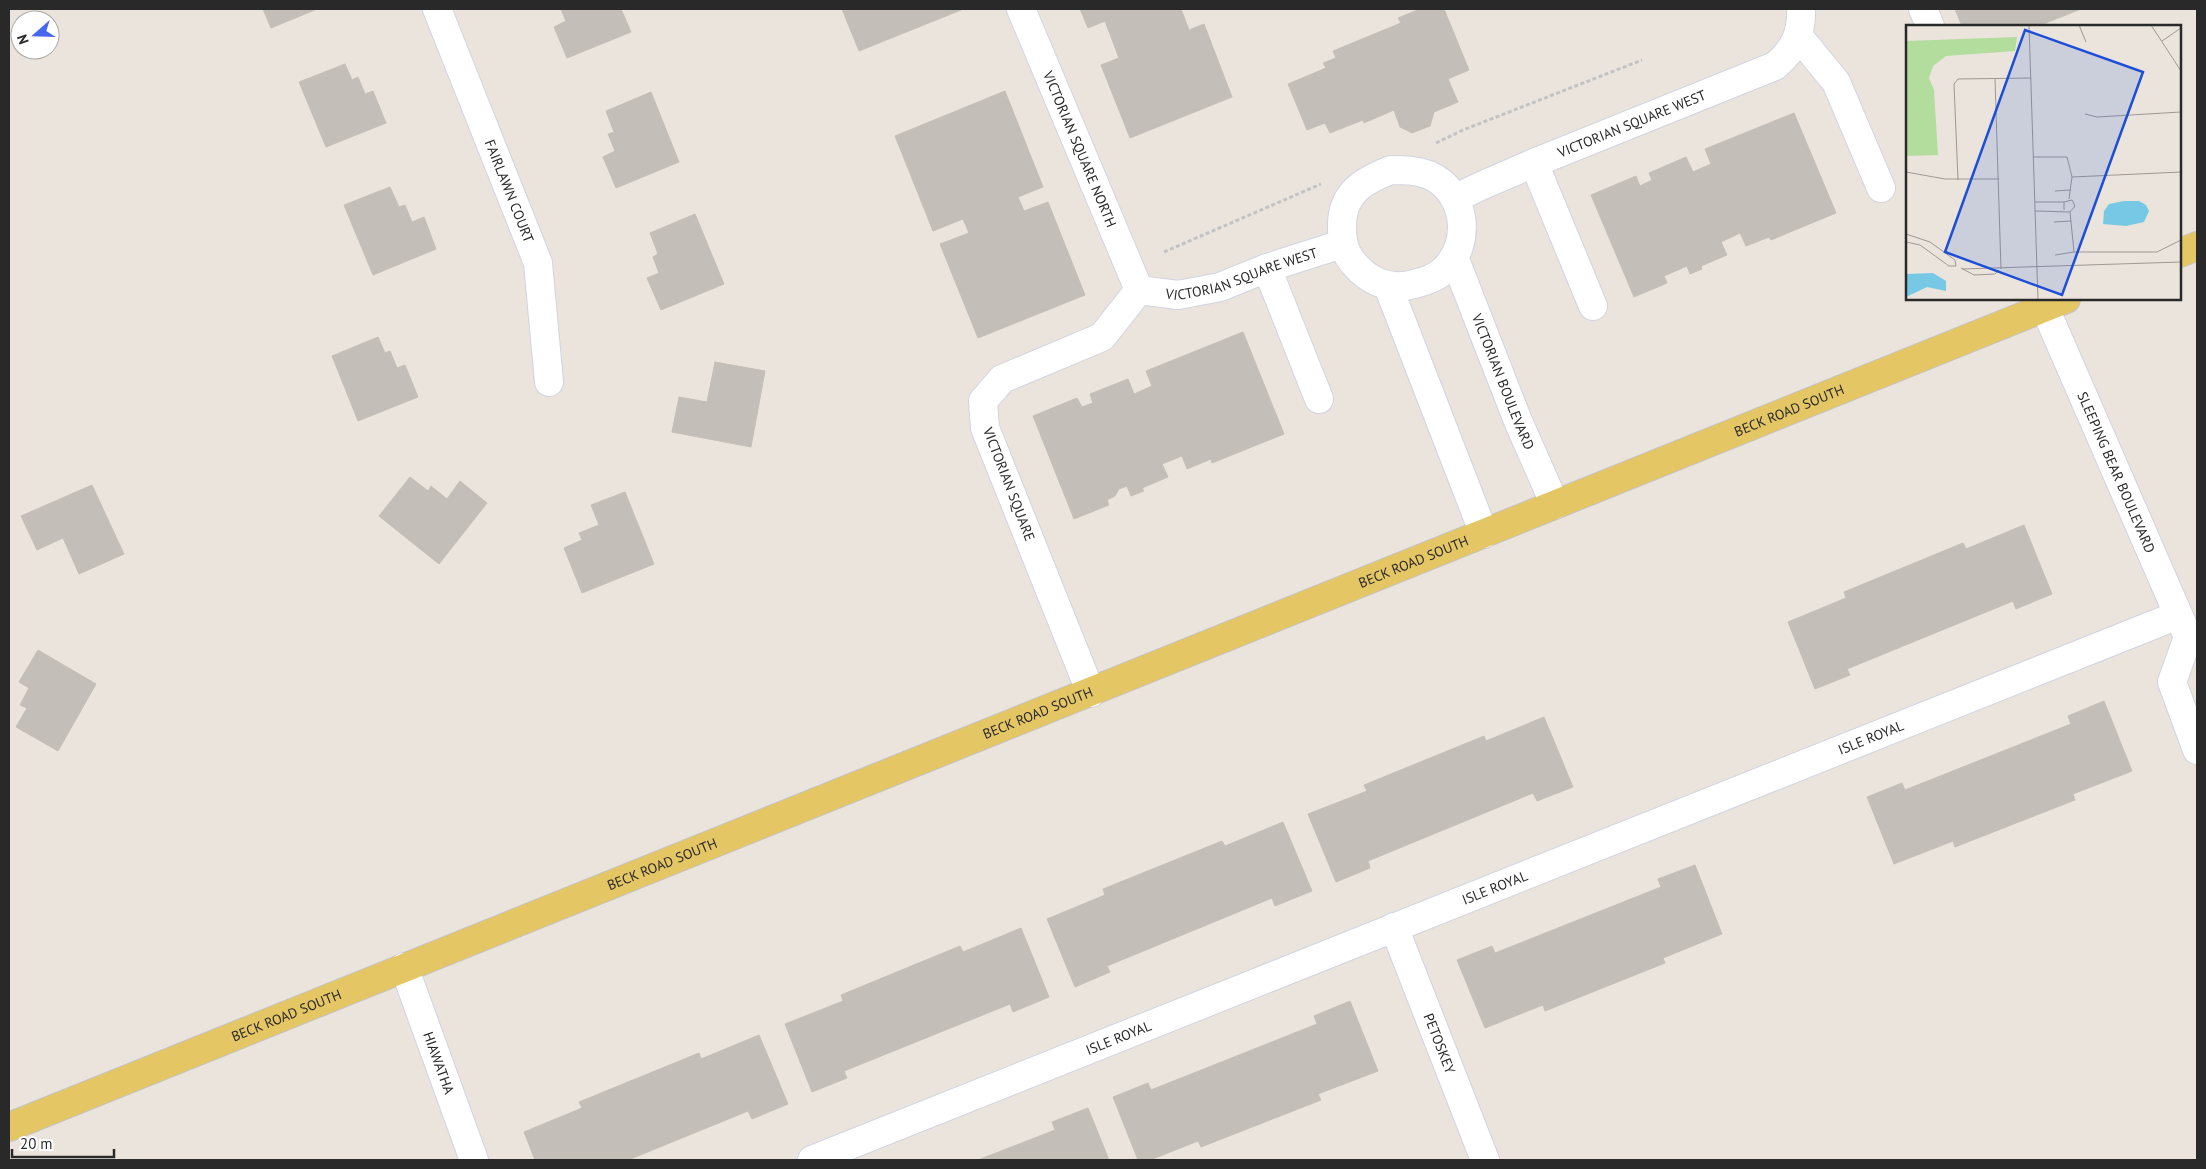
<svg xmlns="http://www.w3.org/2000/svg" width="2206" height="1169" viewBox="0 0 2206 1169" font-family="'PT Sans',sans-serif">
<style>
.building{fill:#c3beb7;stroke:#c5bfb6}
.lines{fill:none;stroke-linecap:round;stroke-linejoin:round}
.minor-casing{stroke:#d1d4e1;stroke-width:30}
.major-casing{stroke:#c3c3c3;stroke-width:30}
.path{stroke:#c3c3c3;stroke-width:3;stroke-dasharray:4 2.5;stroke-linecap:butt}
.minor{stroke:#fff;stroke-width:28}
.major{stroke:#e5c665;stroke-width:28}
.labels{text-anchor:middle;stroke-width:4;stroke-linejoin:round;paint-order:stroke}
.street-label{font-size:14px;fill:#292929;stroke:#fff}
.inset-road{fill:none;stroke:#9d9994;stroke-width:1}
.view{fill:#1d4ed8;fill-opacity:0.15;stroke:#1d4ed8;stroke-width:2.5}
.inset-edge{fill:none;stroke:#292929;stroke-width:2.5}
</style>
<rect width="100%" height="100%" fill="#eae4dc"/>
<!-- building -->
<g class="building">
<polygon points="263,9 317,9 271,28"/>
<polygon points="561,9 621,9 631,32 567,58 554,27 566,21"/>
<polygon points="842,9 961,9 961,10 859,51"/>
<polygon points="1080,9 1181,9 1189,30 1204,24 1232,97 1130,138 1101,65 1119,58 1105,21 1088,28"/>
<polygon points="1420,9 1444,9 1469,70 1448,79 1458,102 1434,112 1430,126 1412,133 1400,127 1394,110 1364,123 1363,120 1330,133 1325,123 1307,130 1288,84 1326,68 1323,63 1336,58 1333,51 1401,23 1398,18"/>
<polygon points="1955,9 2081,9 2038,26 1962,26"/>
<polygon points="345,64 352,80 358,77 365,94 373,91 386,123 326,147 299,82"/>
<polygon points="1005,91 1043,187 1018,197 1024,211 1048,202 1085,295 978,338 940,244 969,233 963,219 933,231 895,136"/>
<polygon points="651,92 679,162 616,188 603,157 615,151 608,134 614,132 606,111"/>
<polygon points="1794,113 1836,213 1771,240 1769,237 1746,246 1740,233 1721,242 1727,255 1701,266 1702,269 1690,274 1687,266 1664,276 1667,283 1634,297 1591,195 1636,176 1640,186 1652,180 1649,173 1686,157 1693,172 1711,164 1705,149"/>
<polygon points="390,187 399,207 405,205 412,222 424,217 436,249 373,275 344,205"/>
<polygon points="695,214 724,284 661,310 647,278 659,273 653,257 658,254 650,233"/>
<polygon points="1243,332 1284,434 1212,463 1211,459 1187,469 1182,456 1162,464 1168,477 1142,488 1144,491 1131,496 1127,486 1119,489 1115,496 1107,500 1109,505 1074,519 1033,416 1077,398 1082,407 1093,403 1090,394 1128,379 1134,394 1152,386 1146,371"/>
<polygon points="378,337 385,353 390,351 397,368 405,365 418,397 358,421 332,356"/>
<polygon points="715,362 765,371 751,447 672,432 679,397 707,402"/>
<polygon points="410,477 428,491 431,486 447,499 460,481 487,503 439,564 379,516"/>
<polygon points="92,485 124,554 79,574 63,538 37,550 21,516"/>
<polygon points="625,492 654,564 582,593 564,548 582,540 579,533 599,525 591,505"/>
<polygon points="2024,525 2052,594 2016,609 2013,601 1847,669 1850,675 1815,689 1788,622 1846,598 1844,592 1963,543 1966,549"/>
<polygon points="38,650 96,684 58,751 16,727 27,708 20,705 29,688 19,682"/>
<polygon points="2104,701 2132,771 2073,794 2075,800 1955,847 1953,841 1894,864 1867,797 1902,783 1905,790 2071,724 2068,716"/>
<polygon points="1544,717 1573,787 1537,801 1533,793 1368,861 1370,868 1336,882 1308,814 1367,791 1364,785 1484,736 1486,741"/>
<polygon points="1283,822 1312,891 1275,906 1272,898 1107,966 1110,972 1075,987 1047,919 1105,895 1103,889 1222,841 1225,846"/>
<polygon points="1695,865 1722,934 1663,958 1665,963 1545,1011 1543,1005 1485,1028 1457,960 1492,946 1495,953 1661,887 1658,879"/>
<polygon points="1021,928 1049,997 1013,1012 1010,1004 844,1071 847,1078 812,1092 785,1024 843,1001 841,995 960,946 963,952"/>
<polygon points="1350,1001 1378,1071 1318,1094 1321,1100 1201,1147 1198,1141 1150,1160 1138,1160 1113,1097 1148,1083 1151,1090 1317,1024 1314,1016"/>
<polygon points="759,1035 788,1104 752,1119 748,1111 628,1160 535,1160 524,1132 582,1108 579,1102 699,1053 701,1059"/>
<polygon points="1088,1108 1109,1160 978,1160 1055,1130 1052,1122"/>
</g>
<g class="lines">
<defs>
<g id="minor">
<path id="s1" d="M437 9 538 263 549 382"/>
<path id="s2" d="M1021 9 1139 290"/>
<polyline points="1923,9 1930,26"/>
<polyline points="1799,37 1836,82 1881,188"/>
<polyline points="1534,163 1593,306"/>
<path d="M1391 170C1404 170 1416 170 1429 175 1466 191 1473 243 1444 270 1435 279 1422 282 1410 285 1392 289 1374 283 1361 271 1347 258 1342 247 1342 228 1341 194 1362 181 1391 170Z"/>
<path id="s3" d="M1456 198 1483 185 1534 163 1775 66C1794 50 1802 34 1801 9"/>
<path id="s4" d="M1454 257 1518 421 1555 505"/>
<polyline points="1267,268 1319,399"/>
<polyline points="1388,286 1484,534"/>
<path id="s5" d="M1139 290 1178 295 1220 287 1267 268 1342 244"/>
<path id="s6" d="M2041 299 2188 637 2197 642"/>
<polyline points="2188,637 2172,682 2197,750"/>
<polyline points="1091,693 985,428 983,401 1002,379 1102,337 1139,290"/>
<path id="s7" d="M1394 927 1485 1160"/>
<path id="s8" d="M404 967 474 1160"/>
<path id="s9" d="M812 1160 2178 615"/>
</g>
<g id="major">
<polyline points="2180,253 2197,246"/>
<path id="s10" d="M9 1127 2066 299"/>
</g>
</defs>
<!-- minor casing -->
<use href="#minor" class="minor-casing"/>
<!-- major casing -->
<use href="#major" class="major-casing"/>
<!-- path -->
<g class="path">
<polyline points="1436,143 1463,130 1642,60"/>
<polyline points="1164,252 1321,184"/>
</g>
<!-- minor -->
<use href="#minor" class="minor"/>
<!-- major -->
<use href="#major" class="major"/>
</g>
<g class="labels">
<!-- street labels -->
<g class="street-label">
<text dy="5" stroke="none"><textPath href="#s3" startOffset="191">VICTORIAN SQUARE WEST</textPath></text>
<text dy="5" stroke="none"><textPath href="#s2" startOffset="152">VICTORIAN SQUARE NORTH</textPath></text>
<text dy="5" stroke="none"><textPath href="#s1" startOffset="196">FAIRLAWN COURT</textPath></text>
<text dy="5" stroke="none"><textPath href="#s5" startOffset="106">VICTORIAN SQUARE WEST</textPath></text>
<text dy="5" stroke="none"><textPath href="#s4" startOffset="134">VICTORIAN BOULEVARD</textPath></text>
<text dy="5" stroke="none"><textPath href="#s10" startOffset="1919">BECK ROAD SOUTH</textPath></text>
<text dy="5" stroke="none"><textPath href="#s6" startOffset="189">SLEEPING BEAR BOULEVARD</textPath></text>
<text transform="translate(1009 484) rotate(69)" y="5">VICTORIAN SQUARE</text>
<text dy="5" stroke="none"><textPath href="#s10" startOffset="1514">BECK ROAD SOUTH</textPath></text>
<text dy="5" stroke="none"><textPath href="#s10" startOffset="1109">BECK ROAD SOUTH</textPath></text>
<text dy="5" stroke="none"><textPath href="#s9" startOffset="1140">ISLE ROYAL</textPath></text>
<text dy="5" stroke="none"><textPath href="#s10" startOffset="704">BECK ROAD SOUTH</textPath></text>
<text dy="5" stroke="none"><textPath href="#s9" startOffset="735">ISLE ROYAL</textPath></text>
<text dy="5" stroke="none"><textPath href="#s10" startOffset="299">BECK ROAD SOUTH</textPath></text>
<text dy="5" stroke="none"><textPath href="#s9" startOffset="330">ISLE ROYAL</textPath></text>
<text dy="5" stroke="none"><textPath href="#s7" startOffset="125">PETOSKEY</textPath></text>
<text dy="5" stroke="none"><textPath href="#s8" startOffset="102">HIAWATHA</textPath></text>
</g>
</g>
<!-- overview -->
<g transform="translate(1906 25)">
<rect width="275" height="275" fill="#eae4dc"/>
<path d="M111 12 109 26 40 31 27 41 23 53 28 65 32 130 0 131V16Z" fill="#b3dd9c"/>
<path d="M218 176H233L240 180 243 186 238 197 220 201 197 199 198 186 203 179ZM27 248 40 256V266L21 262 0 272V249Z" fill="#76c8e5"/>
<path class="inset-road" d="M123 0 132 275M173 0 180 17M245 0 275 46M256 16 275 3M89 53 95 244M179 89 191 92 275 87M127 132H161L166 152M0 147 39 154H93M166 152 275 147M52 155 48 59 52 54 125 53M149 166 164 165M163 174 166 152M129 177H158M158 185V177L166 175 169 181 164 187M129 186 164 187M164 187 168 227M148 197 165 196M0 209 24 217 49 235 50 241H43L14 220 0 217M168 227H251L275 215M149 230 168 227M55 243 68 250 89 249 93 245M56 244 275 237"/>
<path class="view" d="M119 5 237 47 156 270 39 227Z"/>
<rect width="275" height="275" class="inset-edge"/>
</g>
<!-- border -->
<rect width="2206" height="1169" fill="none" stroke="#292929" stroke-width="20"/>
<!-- north arrow -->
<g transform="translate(35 35) rotate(250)"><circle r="24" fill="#ffffff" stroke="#a9a9a9"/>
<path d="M0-4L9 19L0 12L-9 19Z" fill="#4767ec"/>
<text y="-8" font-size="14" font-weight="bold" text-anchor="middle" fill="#292929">N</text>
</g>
<!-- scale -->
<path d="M12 1149v8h102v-8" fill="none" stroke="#292929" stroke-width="2.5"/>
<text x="20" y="1149" font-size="15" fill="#292929" stroke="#ffffff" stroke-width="4" paint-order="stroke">20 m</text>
</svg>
